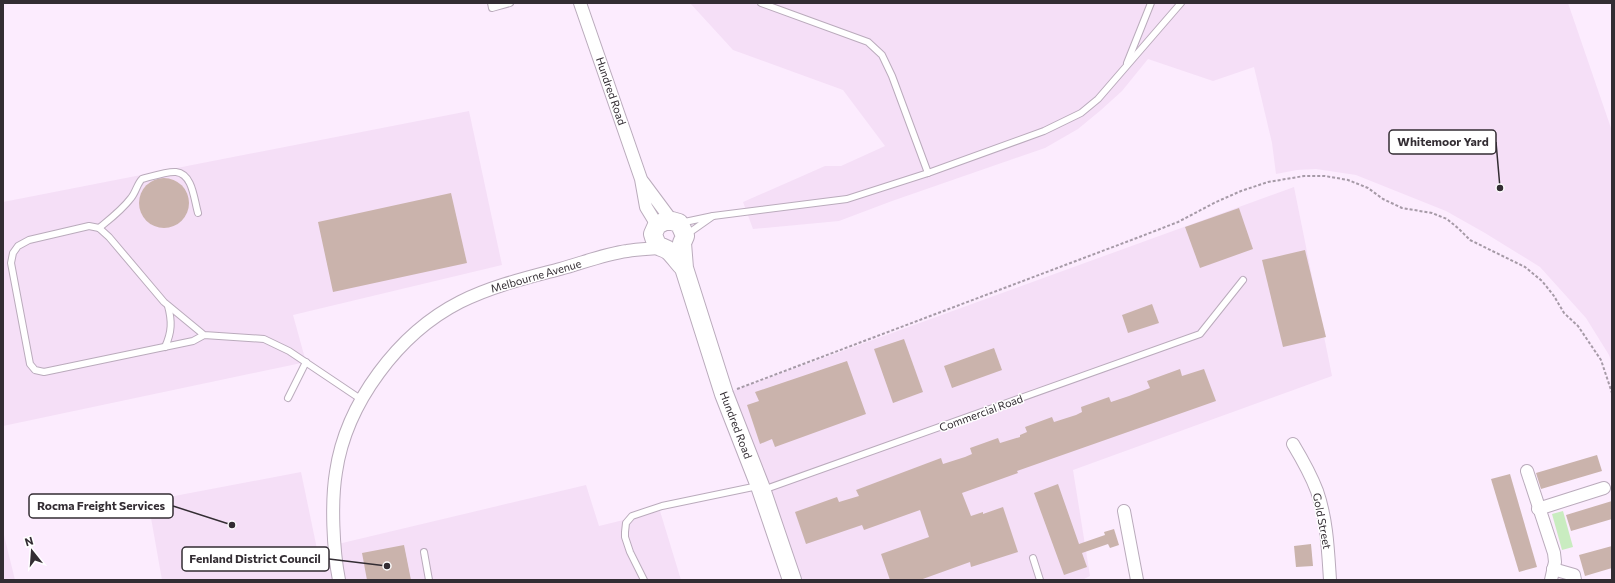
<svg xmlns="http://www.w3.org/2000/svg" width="1615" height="583" viewBox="0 0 1615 583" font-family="Commissioner,sans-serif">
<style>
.built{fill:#f5dff7}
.green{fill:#c9ecc0}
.building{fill:#cab3ac}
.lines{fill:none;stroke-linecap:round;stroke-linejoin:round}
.lane-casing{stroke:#baabbc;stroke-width:8}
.street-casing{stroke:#baabbc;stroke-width:14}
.secondary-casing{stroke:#baabbc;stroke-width:20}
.path{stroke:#a69aa7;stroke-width:2;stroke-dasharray:3 2;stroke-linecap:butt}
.lane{stroke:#fff;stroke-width:6}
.street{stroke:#fff;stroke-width:12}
.secondary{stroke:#fff;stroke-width:18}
.labels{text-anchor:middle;stroke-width:3;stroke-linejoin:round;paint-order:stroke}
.street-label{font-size:11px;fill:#332d33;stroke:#fff}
.leader{fill:none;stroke:#332d33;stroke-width:1.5}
.callout-dot{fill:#332d33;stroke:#fff;stroke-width:1.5}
.callout{fill:#fff;stroke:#332d33;stroke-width:1.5}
.callout-label{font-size:12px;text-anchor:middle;font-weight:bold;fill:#332d33}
</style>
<rect width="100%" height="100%" fill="#fcecfe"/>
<!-- built -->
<g class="built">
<polygon points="690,3 1568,3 1612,131 1612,364 1609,355 1586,318 1540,267 1485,233 1446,211 1356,175 1316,169 1297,170 1276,174 1272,143 1254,67 1213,81 1148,59 1122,91 1101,110 1078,129 1045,148 892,201 839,221 753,229 743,202 825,166 841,166 885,146 843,90 733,50"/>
<polygon points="469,111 502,265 293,315 306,362 3,426 3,202"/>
<polygon points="1294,187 1332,376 1073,470 1090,576 1082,580 791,580 724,394"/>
<polygon points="301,472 317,549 586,485 599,526 660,511 681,580 162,580 148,501"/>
<polygon points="3,531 15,580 3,580"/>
</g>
<!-- green -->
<polygon class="green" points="1563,511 1573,547 1562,550 1552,514"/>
<!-- building -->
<g class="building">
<circle cx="164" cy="203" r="25"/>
<polygon points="451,193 467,263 333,292 318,222"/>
<polygon points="1239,208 1253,249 1200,268 1185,227"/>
<polygon points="1305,250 1326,337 1283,347 1262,260"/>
<polygon points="1152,304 1159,323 1128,333 1122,315"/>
<polygon points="904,339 923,392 893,403 874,349"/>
<polygon points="994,348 1002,370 952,388 944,366"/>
<polygon points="847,361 866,414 775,447 772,439 760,444 747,405 759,401 755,392"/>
<polygon points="1180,369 1182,376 1204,369 1216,401 1017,471 1018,473 962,493 971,516 983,512 983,514 1003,507 1018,552 971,567 970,562 920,580 890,580 881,554 929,537 920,510 864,530 862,525 806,544 795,512 837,497 839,502 859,496 856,490 941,458 943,464 965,457 972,454 970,448 998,438 1000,443 1020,437 1020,435 1027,432 1025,427 1052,417 1054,422 1076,415 1082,412 1081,407 1109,397 1111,402 1129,396 1150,388 1147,381"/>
<polygon points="1597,455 1602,471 1541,489 1536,473"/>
<polygon points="1510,474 1537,567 1519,572 1491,479"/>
<polygon points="1058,484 1079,544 1105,535 1104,532 1114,529 1119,545 1110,548 1108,544 1082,553 1087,567 1064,575 1034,493"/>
<polygon points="1612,501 1612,519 1571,531 1566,515"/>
<polygon points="1311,544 1313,566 1296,567 1294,546"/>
<polygon points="404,545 411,580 367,580 362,553"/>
<polygon points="1612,546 1612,568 1585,576 1579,555"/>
</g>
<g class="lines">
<defs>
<g id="lane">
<polyline points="491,3 492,8 510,3"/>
<polyline points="761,3 868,42 882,55 892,76 928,173"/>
<polyline points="1127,63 1151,3"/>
<polyline points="713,216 847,199 928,173 1044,131 1081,113 1098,99 1181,3"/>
<polyline points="680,223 713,216 686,235"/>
<path d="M99 228C110 219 122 210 131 198 136 192 137 184 142 179 150 177 168 171 176 172 193 174 194 200 198 213"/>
<polyline points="204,335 164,302 109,237 99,228 89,226 29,240 18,246 13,253 11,263 30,364 35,370 44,372 193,341 204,335 264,339 289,351 362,400"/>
<path d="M165 347C172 332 172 321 168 306"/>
<polyline points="288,398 306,362"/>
<polyline points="763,490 1200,334 1243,280"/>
<polyline points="424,552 429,580"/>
<polyline points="1033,558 1040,580"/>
<polyline points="644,580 630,552 625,537 625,532 626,523 632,516 662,506 758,486"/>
</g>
<g id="street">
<polyline points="580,3 641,179 646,207 657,225"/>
<polyline points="643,182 672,221"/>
<path d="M1293 444C1302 459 1311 475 1317 491 1327 520 1328 550 1330 580"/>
<polyline points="1527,471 1554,553 1555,562 1551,580"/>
<polyline points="1538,509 1604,488"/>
<polyline points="1124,511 1137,580"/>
<polyline points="1553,569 1574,575 1575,580"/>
<path d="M339 580C333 550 331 502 336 472 346 403 399 333 460 302 492 286 526 278 560 269 582 263 605 254 627 251 638 249 649 249 660 248"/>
</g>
<path id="secondary" d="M684 268C679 263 675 257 670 252 662 244 658 252 653 234L657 225 665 221H672L679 223 682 229 685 236 682 243 684 268 724 394 760 486 792 580"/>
</defs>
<!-- lane casing -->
<use href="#lane" class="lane-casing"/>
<!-- street casing -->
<use href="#street" class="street-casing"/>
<!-- secondary casing -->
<use href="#secondary" class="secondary-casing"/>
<!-- path -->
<polyline class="path" points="737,389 1142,236 1178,222 1216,202 1241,191 1268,182 1304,176 1325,176 1348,180 1368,188 1383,199 1402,208 1432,213 1447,219 1459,229 1470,240 1525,267 1542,281 1554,296 1564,313 1578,326 1601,360 1612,393"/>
<!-- lane -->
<use href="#lane" class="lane"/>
<!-- street -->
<use href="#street" class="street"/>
<!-- secondary -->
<use href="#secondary" class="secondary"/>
</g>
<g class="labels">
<!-- street labels -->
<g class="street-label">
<text transform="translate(611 91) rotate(71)" y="4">Hundred Road</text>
<text transform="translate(536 276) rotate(-16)" y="4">Melbourne Avenue</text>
<text transform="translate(981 413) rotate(-20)" y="4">Commercial Road</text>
<text transform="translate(736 425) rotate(69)" y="4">Hundred Road</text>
<text transform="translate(1322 521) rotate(79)" y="4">Gold Street</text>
</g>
</g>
<!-- callouts -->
<path class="leader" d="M1500 188L1496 142M232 525L173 506M387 566L329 559"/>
<g class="callout-dot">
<circle cx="1500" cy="188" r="4"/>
<circle cx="232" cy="525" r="4"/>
<circle cx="387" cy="566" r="4"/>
</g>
<g class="callout">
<rect x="1389" y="130" width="107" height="24" rx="4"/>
<rect x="29" y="494" width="144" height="24" rx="4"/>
<rect x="182" y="547" width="147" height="24" rx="4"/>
</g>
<g class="callout-label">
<text x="1443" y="146">Whitemoor Yard</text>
<text x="101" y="510">Rocma Freight Services</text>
<text x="255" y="563">Fenland District Council</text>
</g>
<!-- border -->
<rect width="1615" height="583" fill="none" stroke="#332d33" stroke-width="8"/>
<!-- north arrow -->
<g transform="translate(32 551) rotate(343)" stroke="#ffffff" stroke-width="3" paint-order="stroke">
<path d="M0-3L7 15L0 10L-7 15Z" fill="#332d33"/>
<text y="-6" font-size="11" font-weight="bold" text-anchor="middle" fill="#332d33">N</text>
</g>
</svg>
